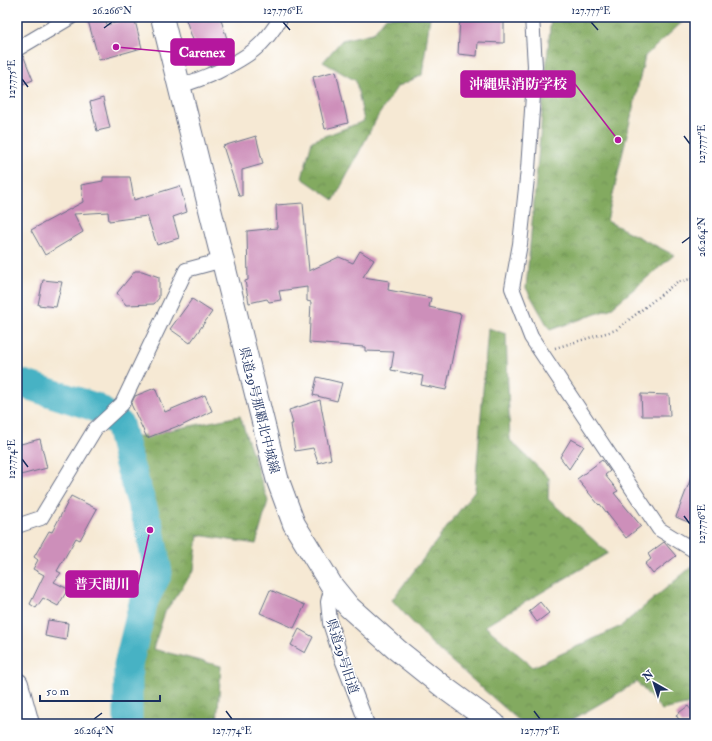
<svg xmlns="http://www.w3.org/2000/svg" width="712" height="741" viewBox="0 0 712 741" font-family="'IM FELL Double Pica','Noto Serif JP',serif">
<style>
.forest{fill:url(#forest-crowns);stroke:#4f6c60}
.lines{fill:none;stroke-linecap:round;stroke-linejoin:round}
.river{stroke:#47b2c4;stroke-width:29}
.building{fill:#cd8fba}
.street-casing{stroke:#687087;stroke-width:16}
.primary-casing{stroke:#687087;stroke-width:24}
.highway-casing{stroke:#687087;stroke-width:24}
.path{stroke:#687087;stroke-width:2.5;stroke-dasharray:1 3;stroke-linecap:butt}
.street{stroke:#fff;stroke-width:14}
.primary{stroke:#fff;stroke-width:22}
.highway{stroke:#fff;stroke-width:22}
.ticks{fill:none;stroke:#1b2f5e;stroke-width:1.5}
.labels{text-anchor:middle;stroke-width:3;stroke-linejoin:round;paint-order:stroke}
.street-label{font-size:13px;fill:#1b2f5e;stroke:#fff}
.leader{fill:none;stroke:#b5179e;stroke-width:1.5}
.callout-dot{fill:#b5179e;stroke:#fff;stroke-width:1.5}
.callout{fill:#b5179e;stroke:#b5179e;stroke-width:1.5}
.callout-label{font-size:14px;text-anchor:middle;font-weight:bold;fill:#fff}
.neatline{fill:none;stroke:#1b2f5e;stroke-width:1.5}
.ticks-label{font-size:10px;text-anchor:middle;fill:#1b2f5e}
</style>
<defs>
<pattern id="forest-crowns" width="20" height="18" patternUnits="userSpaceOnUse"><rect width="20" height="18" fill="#83aa61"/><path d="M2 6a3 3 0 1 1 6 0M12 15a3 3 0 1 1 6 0" fill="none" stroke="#6a8b53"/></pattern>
</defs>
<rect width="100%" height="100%" fill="#fff"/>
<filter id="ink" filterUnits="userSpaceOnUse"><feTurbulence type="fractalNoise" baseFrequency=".025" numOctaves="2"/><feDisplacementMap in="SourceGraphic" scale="8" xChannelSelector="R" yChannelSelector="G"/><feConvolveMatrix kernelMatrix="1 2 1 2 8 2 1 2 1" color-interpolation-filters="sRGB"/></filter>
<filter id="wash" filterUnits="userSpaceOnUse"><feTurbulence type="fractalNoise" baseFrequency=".012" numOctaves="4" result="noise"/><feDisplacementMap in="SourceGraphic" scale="16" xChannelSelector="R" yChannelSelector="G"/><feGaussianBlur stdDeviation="0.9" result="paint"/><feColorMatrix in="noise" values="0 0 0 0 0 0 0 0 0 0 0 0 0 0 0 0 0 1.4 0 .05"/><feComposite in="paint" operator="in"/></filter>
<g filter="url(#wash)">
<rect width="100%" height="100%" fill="#f6e9d4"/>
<!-- forest -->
<g class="forest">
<polygon points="386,17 430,17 422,75 397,87 378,116 334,200 302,178 312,141 364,121 356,81 323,62 342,40 373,33"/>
<polygon points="551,17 688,17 645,56 607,221 674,255 610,309 550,330 526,288"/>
<polygon points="488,328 506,334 510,440 549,478 548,499 608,553 485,626 533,667 621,626 695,564 695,703 662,710 637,682 565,724 523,724 433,645 392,600 475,490"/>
<polygon points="240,416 268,501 256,544 198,535 194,570 165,612 153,649 221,666 217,724 121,724 134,644 138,607 162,575 158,534 137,482 130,438"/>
</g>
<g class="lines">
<!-- river -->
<polyline class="river" points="17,382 95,407 119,424 129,464 150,530 158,573 144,600 128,665 128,724"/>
</g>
<g id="blocks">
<!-- building -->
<g class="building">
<polygon points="87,17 105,17 107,25 134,17 142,48 99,60"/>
<polygon points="185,17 220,17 229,45 215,50 219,61 209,66 200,44 195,46"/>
<polygon points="460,17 504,18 504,43 478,42 477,56 458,54"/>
<polygon points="23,55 33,80 17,86 17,57"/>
<polygon points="336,71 348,123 325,129 313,77"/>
<polygon points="103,98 110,128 97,131 90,102"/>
<polygon points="256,136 263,164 242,170 242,196 239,196 223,146"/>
<polygon points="103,177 130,177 134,200 180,186 187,212 173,217 179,238 157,245 147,216 109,221 108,212 74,214 83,232 45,255 31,230 83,202 81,185 103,181"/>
<polygon points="303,203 309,271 339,257 353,263 360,251 374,260 363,277 389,281 388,290 431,298 429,307 461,314 446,390 421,385 423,376 391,370 394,352 365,351 365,347 309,343 311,302 307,301 307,287 279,291 281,300 269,302 267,299 249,303 245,281 248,280 247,231 277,228 276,205"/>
<polygon points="135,271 142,271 159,277 159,298 154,304 126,305 117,293"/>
<polygon points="43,280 62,282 56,307 38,305"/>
<polygon points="192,299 212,312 190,343 170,329"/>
<polygon points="317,377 342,383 337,401 313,395"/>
<polygon points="155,388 165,412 205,395 212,411 179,427 178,426 147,438 131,404 135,396"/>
<polygon points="641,394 669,395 670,416 642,416"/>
<polygon points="320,400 331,459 318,463 313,448 295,451 291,424 293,424 289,410"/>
<polygon points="40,439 47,468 17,476 17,445"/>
<polygon points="571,439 584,446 569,469 560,457"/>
<polygon points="602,460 610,471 605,475 618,491 614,493 641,526 626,538 600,504 599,505 577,479"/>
<polygon points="694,470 695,470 695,525 676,517"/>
<polygon points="71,496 97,509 80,540 76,538 57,571 61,573 54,582 68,589 58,606 43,598 36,608 30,604 44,575 33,569 38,560 34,557 49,531 52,532"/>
<polygon points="664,542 676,556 653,574 645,564 651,559 648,554"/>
<polygon points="270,590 305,605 294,628 260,613"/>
<polygon points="540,602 549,613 537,622 529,611"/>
<polygon points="48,620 68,623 66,640 45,636"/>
<polygon points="299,629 313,637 305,653 291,645"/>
<polygon points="688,706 695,715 695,724 682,724 676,715"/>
</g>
</g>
</g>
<g filter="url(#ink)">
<use href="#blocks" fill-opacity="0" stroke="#687087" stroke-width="1"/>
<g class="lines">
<defs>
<g id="street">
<polyline points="532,17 535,66 528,169 520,244 512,288 531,337 659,529 695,551"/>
<polyline points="17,49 71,17"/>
<path d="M179 85C193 83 204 77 217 72 247 57 264 47 281 17"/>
<polyline points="17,526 41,518 95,429 122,404 186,270 223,260"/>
<polyline points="332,586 328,602 330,623 340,654 367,724"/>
</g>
<polyline id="primary" points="162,17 277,478 294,524 332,586 349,607 396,649 446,689 494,724"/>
<polyline id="highway" points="17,684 28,724"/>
</defs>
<!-- street casing -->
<use href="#street" class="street-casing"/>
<!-- primary casing -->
<use href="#primary" class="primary-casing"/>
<!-- highway casing -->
<use href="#highway" class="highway-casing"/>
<!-- path -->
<polyline class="path" points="555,348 616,330 677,282 691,279 695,280"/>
<!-- street -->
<use href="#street" class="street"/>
<!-- primary -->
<use href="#primary" class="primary"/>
<!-- highway -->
<use href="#highway" class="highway"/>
</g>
</g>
<!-- ticks -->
<path class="ticks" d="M283 22 290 30M591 22 598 30M104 28 112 22M22 79 28 87M684 136 690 144M682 243 690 237M22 459 28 467M684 516 690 524M226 711 232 719M534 711 540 719M94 719 102 713"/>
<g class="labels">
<!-- street labels -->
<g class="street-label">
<text transform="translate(260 410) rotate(76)" y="5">県道29号那覇北中城線</text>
<text transform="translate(343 656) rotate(72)" y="5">県道29号旧道</text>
</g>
</g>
<!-- callouts -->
<path class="leader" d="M116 47L171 52M618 140L575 84M150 530L138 584"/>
<g class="callout-dot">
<circle cx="116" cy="47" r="4"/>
<circle cx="618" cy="140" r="4"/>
<circle cx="150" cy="530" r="4"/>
</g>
<g class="callout">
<rect x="171" y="39" width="63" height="26" rx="4"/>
<rect x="461" y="71" width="114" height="26" rx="4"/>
<rect x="66" y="571" width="72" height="26" rx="4"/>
</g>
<g class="callout-label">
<text x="202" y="57">Carenex</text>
<text x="518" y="89">沖縄県消防学校</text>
<text x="102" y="589">普天間川</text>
</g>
<!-- margin -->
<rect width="712" height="741" fill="none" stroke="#fff" stroke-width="44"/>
<!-- north arrow -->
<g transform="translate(654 683) rotate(321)" stroke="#ffffff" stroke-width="3" paint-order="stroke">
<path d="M0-3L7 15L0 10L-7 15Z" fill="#1b2f5e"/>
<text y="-6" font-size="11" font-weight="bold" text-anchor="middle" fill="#1b2f5e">N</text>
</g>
<!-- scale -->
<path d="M40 695v6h120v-6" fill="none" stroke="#1b2f5e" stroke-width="2"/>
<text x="46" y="695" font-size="12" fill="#1b2f5e" stroke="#ffffff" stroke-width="3" paint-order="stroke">50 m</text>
<rect x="22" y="22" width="668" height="697" class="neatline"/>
<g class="ticks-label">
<text x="112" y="14">26.266°N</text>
<text x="283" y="14">127.776°E</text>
<text x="591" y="14">127.777°E</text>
<text transform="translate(11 79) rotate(-90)" y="4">127.775°E</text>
<text transform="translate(701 144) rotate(-90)" y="4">127.777°E</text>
<text transform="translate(701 237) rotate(-90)" y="4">26.264°N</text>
<text transform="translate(11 459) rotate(-90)" y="4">127.774°E</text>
<text transform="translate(701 524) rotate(-90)" y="4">127.776°E</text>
<text x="94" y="734">26.264°N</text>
<text x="232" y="734">127.774°E</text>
<text x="540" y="734">127.775°E</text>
</g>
</svg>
